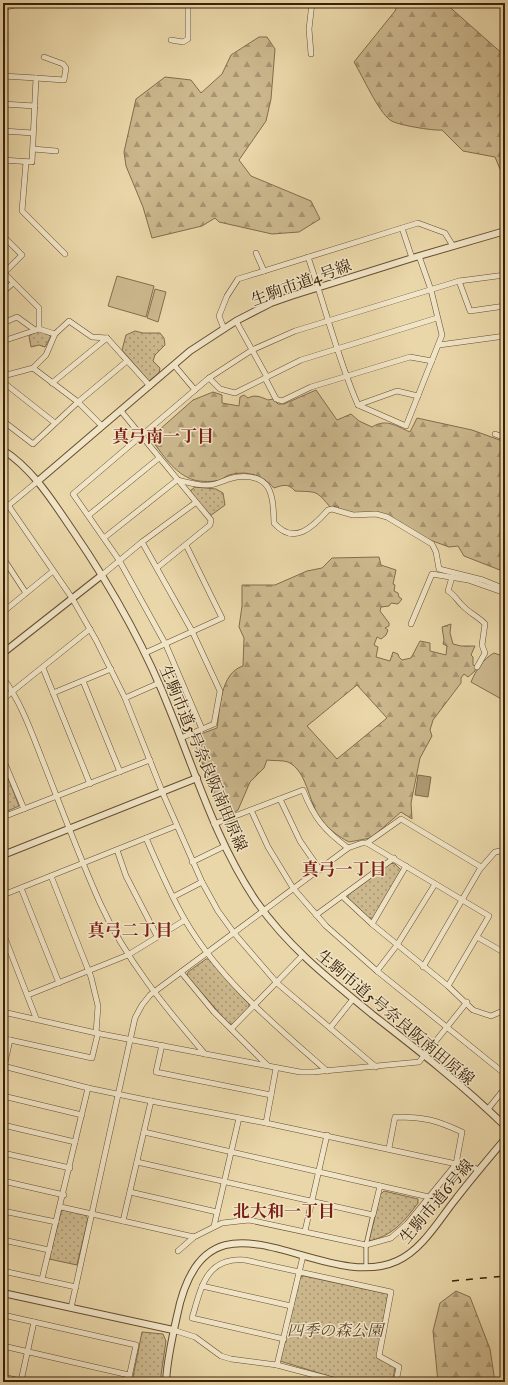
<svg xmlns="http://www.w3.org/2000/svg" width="508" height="1385" viewBox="0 0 508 1385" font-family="'IM FELL DW Pica','Noto Serif JP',serif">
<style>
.green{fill:#ccb88e;stroke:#836c4c}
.forest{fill:url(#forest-firs);stroke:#836c4c;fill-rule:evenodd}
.park{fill:url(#park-dots);stroke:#836c4c}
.water{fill:#ae9973;stroke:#806949}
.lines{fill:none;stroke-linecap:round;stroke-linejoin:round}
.pedestrian-casing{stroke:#664e31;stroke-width:5}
.minor-casing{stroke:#664e31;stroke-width:6}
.tertiary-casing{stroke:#664e31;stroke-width:8}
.pedestrian{stroke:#f1e5c7;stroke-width:3.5}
.minor{stroke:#f1e5c7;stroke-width:5}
.tertiary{stroke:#f1e5c7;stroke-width:6}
.rail{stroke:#3a2009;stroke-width:1.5;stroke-dasharray:7 7;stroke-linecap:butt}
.labels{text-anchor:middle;stroke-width:3;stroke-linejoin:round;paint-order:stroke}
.street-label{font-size:16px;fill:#3a2009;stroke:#f1e5c7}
.park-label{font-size:16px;font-style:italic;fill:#5e462a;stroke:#f1e5c7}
.neighbourhood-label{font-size:17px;font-weight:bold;fill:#7a1f14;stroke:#f1e5c7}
</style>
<defs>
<pattern id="forest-firs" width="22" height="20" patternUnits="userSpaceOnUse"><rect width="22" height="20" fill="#ccb88e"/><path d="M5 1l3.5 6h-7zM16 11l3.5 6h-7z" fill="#a79572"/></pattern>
<pattern id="park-dots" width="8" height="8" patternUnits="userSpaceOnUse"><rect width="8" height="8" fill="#ccb88e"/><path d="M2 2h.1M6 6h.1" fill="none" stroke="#a79572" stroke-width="1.8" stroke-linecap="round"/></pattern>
</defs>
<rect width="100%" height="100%" fill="#ead7a9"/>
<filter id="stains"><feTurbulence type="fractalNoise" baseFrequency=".005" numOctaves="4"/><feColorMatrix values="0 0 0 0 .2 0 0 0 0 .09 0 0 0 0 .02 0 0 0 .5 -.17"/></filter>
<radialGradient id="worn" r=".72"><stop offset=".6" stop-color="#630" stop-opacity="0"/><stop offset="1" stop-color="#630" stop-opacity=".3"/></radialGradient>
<!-- green -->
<g class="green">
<polygon points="117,276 154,286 146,317 108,306"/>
<polygon points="155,289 166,292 158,322 147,318"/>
<path d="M494 653 505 657V701L471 682C476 670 483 659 494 653Z"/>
</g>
<!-- forest -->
<g class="forest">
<path d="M398 3H445L505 56V181L495 157 463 151 442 130C434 131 396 125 390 120 378 111 363 77 354 62L395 11Z"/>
<polygon points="259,37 267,37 275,49 271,99 266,121 239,160 251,176 311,201 320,219 299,232 272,234 219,222 215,218 202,226 152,238 143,207 126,166 124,152 136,99 165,77 191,80 201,93 222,74 231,55"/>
<path d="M316 390 337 420 351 414 359 421 372 427C386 418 396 426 410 432L417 418 472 430 505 442V572L464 556 458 546 449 547 422 537 380 514H354L339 509 338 506 330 507C316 490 317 492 295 491 288 483 283 485 274 488 261 475 248 470 229 475 226 476 224 478 221 480 214 482 201 482 194 480 174 474 162 453 150 438L193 400 213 392 222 395V403L239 406 240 397 244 395 248 398C255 394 261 397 268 400L273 399 278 404H284Z"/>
<path d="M379 557 381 565 396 570 393 584 395 585 394 591 398 593 399 597 402 599 398 604 391 603 389 606 381 607 380 611 389 623V626L385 628 388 630 386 635 381 639 377 637 374 645 378 647 376 657 390 661 393 652 398 654 399 657 402 660 411 658 420 641 430 643V651L446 655 447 646 443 644 444 640 442 627 451 624 450 633 453 644 461 646H475L471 655 473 657V665L476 666 475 671 468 677 464 674 461 678V683L433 720 430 730 432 736 420 758 411 803 412 819 401 812 371 838 349 842C337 836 326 827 319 816 308 800 307 771 288 762 283 760 273 761 267 760L264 768 250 782 238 810 229 815 220 798 215 799 193 737 217 728C220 709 220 673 243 666L244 638 239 627 242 606V585H275L307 571 322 568 332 558ZM357 685 387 718 337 759 307 726Z"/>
<polygon points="456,1291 470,1297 490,1349 495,1382 438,1382 433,1331 440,1303"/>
</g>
<!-- park -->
<g class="park">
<polygon points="38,330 51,336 45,347 39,345 31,347 29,336"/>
<polygon points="135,331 143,333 160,333 164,338 165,345 155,355 153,361 160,368 159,373 149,381 122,350 126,335"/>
<polygon points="195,487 216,489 223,493 225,505 210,516 191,494 191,490"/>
<polygon points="3,765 19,806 3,813"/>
<polygon points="391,863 395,864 401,870 373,918 369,918 348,898 348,895"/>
<polygon points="206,959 209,959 249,1004 249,1008 233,1024 229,1024 187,976 188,972"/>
<path d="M384 1191 418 1199V1203C404 1222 392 1236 369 1241L380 1195Z"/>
<polygon points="63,1210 85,1215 88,1219 77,1265 49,1259 61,1212"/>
<polygon points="304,1276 388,1294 377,1358 394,1366 395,1369 392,1382 348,1382 280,1361 300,1277"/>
<polygon points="142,1332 163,1334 166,1341 160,1382 132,1382"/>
</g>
<!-- water -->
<polygon class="water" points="418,775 431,777 428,797 415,795"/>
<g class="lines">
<defs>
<polyline id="pedestrian" points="366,1267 366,1245 373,1215"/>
<g id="minor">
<polyline points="3,8 18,4 72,3"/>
<polyline points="171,40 183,42 188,39 188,3"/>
<polyline points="311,54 309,29 312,3"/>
<polyline points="3,76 36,78 32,162 3,160"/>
<polyline points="36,78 64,80 66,68 63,64 44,57"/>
<polyline points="3,104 35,106"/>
<polyline points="3,131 33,133"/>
<polyline points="33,149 56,151"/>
<polyline points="26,162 22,211 65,254"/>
<polyline points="402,228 412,258"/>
<polyline points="3,236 22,255 4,273"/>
<polyline points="256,253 264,271"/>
<path d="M308 257C325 306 337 357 358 405L406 426 442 335 431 290 419 256"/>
<polyline points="3,272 39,308 39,329"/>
<polyline points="459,281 470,311 505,306"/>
<polyline points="3,292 13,283"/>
<polyline points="504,306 505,318"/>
<polyline points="236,321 267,377"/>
<polyline points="3,323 17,317 35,330"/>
<polyline points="224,329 219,316 227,296 238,279 418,223 445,233 453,246"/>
<polyline points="3,341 39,329 55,334"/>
<polyline points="439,345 505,336"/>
<polyline points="174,365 195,390"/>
<polyline points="33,368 46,355 55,334 69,321 92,337 107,338 150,386"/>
<polyline points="3,376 33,368 78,402 102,426"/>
<polyline points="209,378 220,389 235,393 301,360 437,318"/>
<polyline points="265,378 276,399 282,401 311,387 410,357 432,361"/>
<polyline points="3,382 55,423"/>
<polyline points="52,383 107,338"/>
<polyline points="358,405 397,391 418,396"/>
<polyline points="121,411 211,520 210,525 158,567"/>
<polyline points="3,421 33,444 78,402 127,361"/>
<polyline points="495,434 505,438"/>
<polyline points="3,501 8,505 72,598 96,640 125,698 164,796 202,882 218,911 234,933 277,983 376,1067"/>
<polyline points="3,510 38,481"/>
<polyline points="89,515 159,458"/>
<path d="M104 538 177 480C187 482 198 486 208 485 218 485 227 478 237 477 273 473 273 497 274 523 294 546 313 527 328 510L332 509 353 515 376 514 387 517 432 544 436 552 439 569 483 580 505 589"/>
<polyline points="142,542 192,631 220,691 214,724 181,738"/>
<polyline points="3,558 26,593"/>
<polyline points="102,575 142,542 195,503"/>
<path d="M452 577 448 591C455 595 458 602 464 607 471 614 479 617 485 624L482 645 485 653 477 667"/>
<polyline points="3,612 53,571"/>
<polyline points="411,624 432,574 468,580 505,593"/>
<polyline points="145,653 222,618 186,545"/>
<polyline points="43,668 90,784"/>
<path d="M3 678C21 702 31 731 42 759 61 807 79 856 100 903 126 960 165 1007 205 1054"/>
<polyline points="83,681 120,772"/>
<polyline points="53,693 111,669"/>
<polyline points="125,698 159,683"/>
<polyline points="3,699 90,629"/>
<polyline points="202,729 166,645 119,560 73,494 209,378 252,350 295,331 459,281 505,275"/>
<polyline points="3,759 24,809"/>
<polyline points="280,799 300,841 320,870"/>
<polyline points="251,810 268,847 293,888 326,926 377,971 505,1074"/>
<polyline points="3,817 150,760"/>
<path d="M214 824 303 790C314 818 324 830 348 848"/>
<path d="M146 838C158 866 170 894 185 920 220 980 276 1026 327 1071"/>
<polyline points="367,843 401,819 481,867"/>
<polyline points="117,850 126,876 157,936"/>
<polyline points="192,862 225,846"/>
<polyline points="51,876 91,977 98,1006 96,1033"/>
<polyline points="21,888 59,983"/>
<polyline points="3,895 176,826"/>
<polyline points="342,896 372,924 448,986 473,1010 491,1016 505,1010"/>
<polyline points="173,897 202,882"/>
<polyline points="316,915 394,858"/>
<polyline points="372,924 406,866"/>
<polyline points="3,933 36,1018"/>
<polyline points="477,937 505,953"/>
<polyline points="423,967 480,869 495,852 505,850"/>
<polyline points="377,971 397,945 435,884"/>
<polyline points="181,972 214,1012 267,1065"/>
<polyline points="28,995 128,955 185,920"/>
<polyline points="3,1012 96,1033 300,1072 313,1072 419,1062 467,1002"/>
<polyline points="330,1028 353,999"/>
<polyline points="231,1029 302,956"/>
<polyline points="3,1039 10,1040"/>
<polyline points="162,1045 156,1072 271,1095"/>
<polyline points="3,1066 88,1088 151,1101 266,1123"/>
<polyline points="276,1068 266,1123 475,1168 478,1171"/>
<polyline points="3,1071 10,1040 92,1058 98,1033"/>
<polyline points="3,1096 82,1115"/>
<polyline points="488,1109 505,1088"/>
<polyline points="3,1125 75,1142"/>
<polyline points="144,1132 429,1197"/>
<polyline points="3,1153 70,1168"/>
<polyline points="137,1162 373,1215 380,1186"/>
<polyline points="3,1181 64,1195"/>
<polyline points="130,1192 217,1212"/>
<path d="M61 1207 194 1237 222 1223 249 1220 366 1245 391 1238 407 1224 456 1164 462 1132C436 1120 425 1117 395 1117L389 1148"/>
<polyline points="3,1211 56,1222"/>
<polyline points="123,1221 151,1101"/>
<polyline points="214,1226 239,1118"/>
<polyline points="305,1231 327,1135"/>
<polyline points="3,1240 49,1250"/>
<polyline points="178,1251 194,1237"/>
<polyline points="3,1271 76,1287"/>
<polyline points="42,1279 88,1088"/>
<polyline points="202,1286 291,1306"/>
<polyline points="71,1308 135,1018 142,1005 150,995 348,848 362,843 367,843 489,916 448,986"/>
<polyline points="3,1315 136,1345 128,1382"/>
<polyline points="173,1330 195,1337 221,1356 231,1359 277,1365 341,1382"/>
<path d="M284 1339 192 1318C201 1289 205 1257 245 1260L391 1292 379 1356 399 1367 396 1382"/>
<polyline points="3,1346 129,1375"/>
<polyline points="277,1365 303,1256"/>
<polyline points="3,1377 25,1382"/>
<polyline points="21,1381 34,1322"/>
</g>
<g id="tertiary">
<path d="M3 450C34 470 53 502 73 531 112 588 146 648 171 713 197 777 217 843 256 901 288 947 330 980 373 1015 418 1050 464 1086 505 1126"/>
<polyline points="38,481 190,351 236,321 271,303 291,296 419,256 505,231"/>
<polyline points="3,653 102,575"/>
<polyline points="3,855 197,778"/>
<polyline points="3,1293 173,1330"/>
<path d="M166 1382C167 1360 172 1338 177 1316 206 1169 320 1296 397 1261 422 1250 439 1220 455 1200 471 1179 488 1159 505 1139"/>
</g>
</defs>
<!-- pedestrian casing -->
<use href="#pedestrian" class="pedestrian-casing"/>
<!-- minor casing -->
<use href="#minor" class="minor-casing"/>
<!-- tertiary casing -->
<use href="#tertiary" class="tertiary-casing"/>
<!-- pedestrian -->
<use href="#pedestrian" class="pedestrian"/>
<!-- minor -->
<use href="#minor" class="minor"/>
<!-- tertiary -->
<use href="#tertiary" class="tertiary"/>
<!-- rail -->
<polyline class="rail" points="452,1281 505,1276"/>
</g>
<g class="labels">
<!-- street labels -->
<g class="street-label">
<text transform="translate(301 282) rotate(-20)" y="6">生駒市道4号線</text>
<text transform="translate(204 758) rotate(67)" y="6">生駒市道5号奈良阪南田原線</text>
<text transform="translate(396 1017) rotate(40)" y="6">生駒市道5号奈良阪南田原線</text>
<text transform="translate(436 1201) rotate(-50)" y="6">生駒市道6号線</text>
</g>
<!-- park labels -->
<g class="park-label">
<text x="335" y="1336">四季の森公園</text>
</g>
<!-- neighbourhood labels -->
<g class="neighbourhood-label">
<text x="163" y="442">真弓南一丁目</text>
<text x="344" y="875">真弓一丁目</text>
<text x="130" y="936">真弓二丁目</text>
<text x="284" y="1217">北大和一丁目</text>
</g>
</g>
<!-- margin -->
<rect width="508" height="1385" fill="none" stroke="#ead7a9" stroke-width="16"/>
<rect x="4" y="4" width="500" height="1377" fill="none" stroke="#3a2009" stroke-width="2"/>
<rect x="8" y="8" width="492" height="1369" fill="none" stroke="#3a2009"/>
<rect width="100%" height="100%" filter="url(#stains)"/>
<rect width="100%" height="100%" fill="url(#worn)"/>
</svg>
